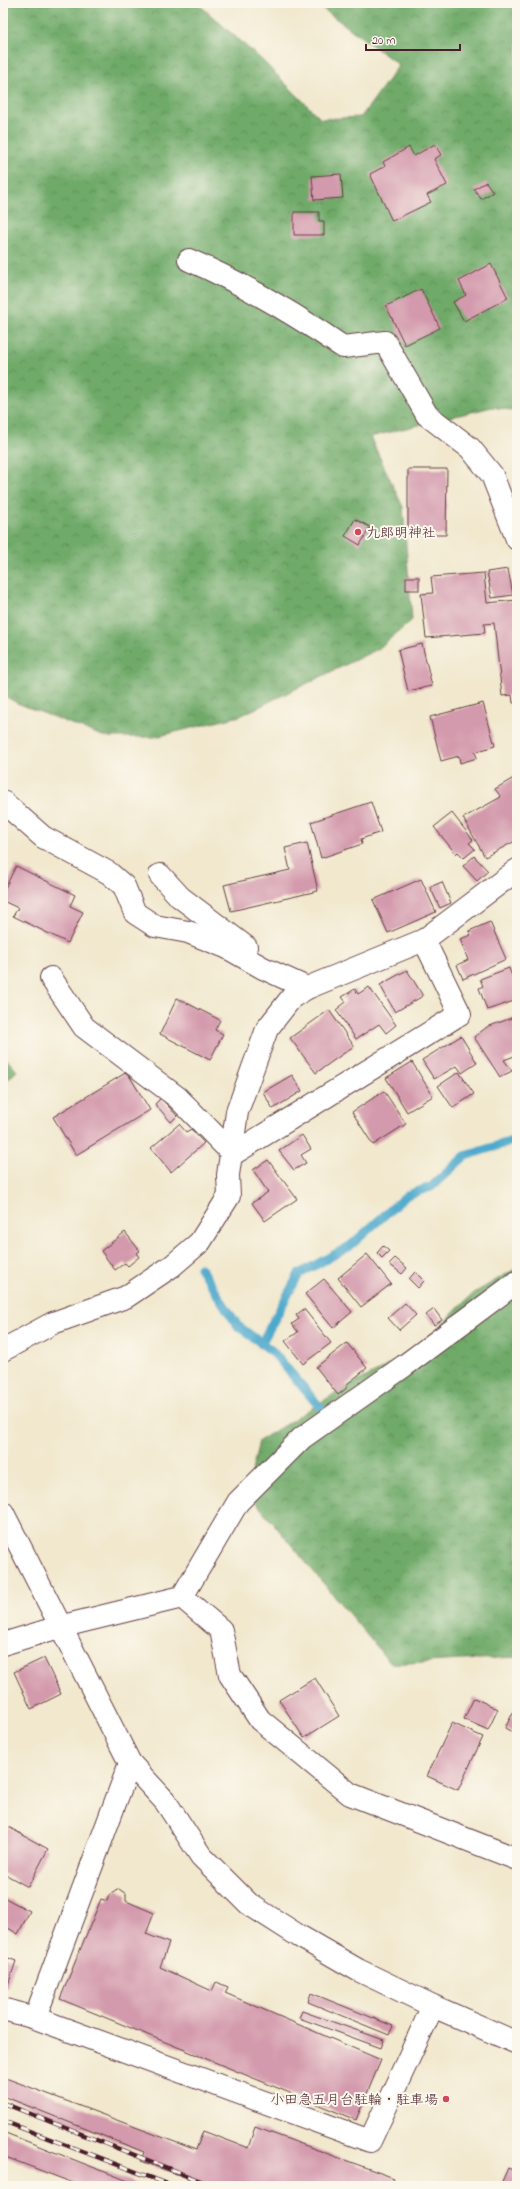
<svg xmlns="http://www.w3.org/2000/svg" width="520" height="2189" viewBox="0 0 520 2189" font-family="'Indie Flower','Klee One',sans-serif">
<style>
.forest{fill:url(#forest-crowns);stroke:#5c644a}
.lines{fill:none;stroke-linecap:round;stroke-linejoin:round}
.stream{stroke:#4ea9cc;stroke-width:9}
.building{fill:#d399ac}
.minor-casing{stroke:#633d43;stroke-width:24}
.minor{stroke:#fff;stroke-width:22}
.rail-casing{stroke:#4a1f2b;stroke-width:4.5}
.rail{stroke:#fbf7ec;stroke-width:3;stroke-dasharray:9;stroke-linecap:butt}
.poi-dot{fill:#d1495b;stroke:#fbf7ec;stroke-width:1.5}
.labels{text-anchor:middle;stroke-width:4;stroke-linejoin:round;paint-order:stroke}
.poi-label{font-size:14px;fill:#4a1f2b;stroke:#fbf7ec;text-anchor:start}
</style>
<defs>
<pattern id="forest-crowns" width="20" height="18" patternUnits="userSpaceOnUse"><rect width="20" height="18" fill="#6faa69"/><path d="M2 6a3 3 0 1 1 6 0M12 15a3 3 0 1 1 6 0" fill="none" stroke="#5d8a57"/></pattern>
</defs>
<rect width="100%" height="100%" fill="#fbf7ec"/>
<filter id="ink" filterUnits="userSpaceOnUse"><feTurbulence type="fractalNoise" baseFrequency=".025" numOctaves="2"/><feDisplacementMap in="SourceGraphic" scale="8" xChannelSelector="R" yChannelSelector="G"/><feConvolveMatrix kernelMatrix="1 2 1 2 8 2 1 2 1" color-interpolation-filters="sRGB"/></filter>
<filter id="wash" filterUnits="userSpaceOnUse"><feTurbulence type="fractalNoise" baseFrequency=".012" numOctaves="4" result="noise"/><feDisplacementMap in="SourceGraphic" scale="16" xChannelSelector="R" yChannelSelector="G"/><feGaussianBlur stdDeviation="0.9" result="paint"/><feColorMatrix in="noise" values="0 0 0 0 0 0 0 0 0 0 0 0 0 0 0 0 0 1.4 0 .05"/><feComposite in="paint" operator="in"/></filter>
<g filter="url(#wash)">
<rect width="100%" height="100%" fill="#f1e8ce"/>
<!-- forest -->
<g class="forest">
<polygon points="3,3 197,3 263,61 321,119 361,117 399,65 315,3 517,3 517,411 492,407 370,437 403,507 412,620 378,649 240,716 155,737 105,737 17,703 3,695"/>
<polygon points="3,1055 17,1071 3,1084"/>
<polygon points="517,1268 517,1657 391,1664 247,1492 259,1441 339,1391 380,1370 421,1344 474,1293"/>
</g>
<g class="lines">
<!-- stream -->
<g class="stream">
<polyline points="200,1268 238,1326 272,1351 324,1412"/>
<polyline points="261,1344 299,1274 350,1246 407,1195 431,1187 465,1156 512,1141 517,1138"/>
</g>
</g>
<g id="blocks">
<!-- building -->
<g class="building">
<polygon points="435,144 441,155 434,159 447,185 427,195 431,202 392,221 370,174 385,166 383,162 409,147 414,156"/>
<polygon points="341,174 343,198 314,200 312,176"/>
<polygon points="486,182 493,192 481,199 474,189"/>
<polygon points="294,212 319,212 319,221 324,221 324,235 294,235"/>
<polygon points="491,264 508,298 464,321 453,302 466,295 459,281"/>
<polygon points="421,289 440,328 405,345 386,306"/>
<polygon points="408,469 447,469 446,535 408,535"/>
<polygon points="355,519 370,527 360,545 345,536"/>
<polygon points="508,569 513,595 492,598 487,572"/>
<polygon points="484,573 487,603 517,600 517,703 513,703 512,695 502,696 494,623 484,624 485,633 426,638 421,594 433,593 431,577"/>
<rect x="406" y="577" width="13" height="13"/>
<polygon points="422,644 432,686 408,691 398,650"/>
<polygon points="483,703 495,746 475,752 477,758 460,763 459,756 441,761 430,717"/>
<polygon points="517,776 517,840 485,857 463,818 501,797 495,789"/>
<polygon points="371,802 381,832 361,839 362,844 321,858 311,822"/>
<polygon points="452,813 473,840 469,843 475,849 464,858 458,852 456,854 434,827"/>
<polygon points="307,843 318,891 231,911 224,885 290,870 285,848"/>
<polygon points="474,856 488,871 477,881 463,866"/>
<polygon points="16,866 75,895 70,906 83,912 68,943 13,916 18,908 3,901 3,892"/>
<polygon points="421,879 436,912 388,933 373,900"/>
<polygon points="442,882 451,903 440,908 430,887"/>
<polygon points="490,922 506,959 463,979 457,965 468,960 460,939 471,935 469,931"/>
<polygon points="509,968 517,990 517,1000 487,1010 479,988 483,986 480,979"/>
<polygon points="407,970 423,996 395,1012 380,985"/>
<polygon points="369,987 396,1025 386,1033 379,1024 356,1039 336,1010 346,1002 342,997 355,989 358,994"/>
<polygon points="177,998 220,1020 215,1030 223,1034 210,1060 160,1034"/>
<polygon points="329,1010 354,1046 316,1073 290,1038"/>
<polygon points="517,1016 517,1055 504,1060 512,1071 500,1077 474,1037 487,1027"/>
<polygon points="461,1036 477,1063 462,1073 457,1066 434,1079 422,1060"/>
<polygon points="412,1062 433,1096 407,1112 386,1078"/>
<polygon points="127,1072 150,1110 76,1155 53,1117"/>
<polygon points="459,1072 474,1094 453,1108 438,1086"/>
<polygon points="292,1075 302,1091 273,1109 263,1092"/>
<polygon points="384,1091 406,1124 373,1145 352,1112"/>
<polygon points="161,1098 177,1116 171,1122 155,1104"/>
<polygon points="179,1124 186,1132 191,1129 204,1143 171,1172 151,1148"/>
<polygon points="302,1135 311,1149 301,1155 306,1163 294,1170 279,1151"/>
<polygon points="268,1160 297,1199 265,1221 252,1203 268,1192 253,1170"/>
<polygon points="125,1232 140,1251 136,1253 139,1257 128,1266 125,1263 115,1270 101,1251"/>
<polygon points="383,1246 389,1251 382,1258 377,1253"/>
<polygon points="367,1254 391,1284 361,1307 338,1278"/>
<polygon points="395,1258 407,1268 402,1274 389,1264"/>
<polygon points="415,1272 424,1281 418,1288 409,1279"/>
<polygon points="324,1279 352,1312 333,1328 305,1294"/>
<polygon points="405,1303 416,1315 399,1330 388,1318"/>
<polygon points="304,1309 331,1343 303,1364 285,1341 298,1332 292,1324 299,1319 296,1315"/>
<polygon points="434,1309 442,1320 434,1325 426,1315"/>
<polygon points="347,1343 367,1368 346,1385 348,1387 338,1395 316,1367"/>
<polygon points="44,1658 61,1694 31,1709 14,1672"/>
<polygon points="315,1678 339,1716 304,1738 279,1700"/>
<polygon points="474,1698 498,1709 488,1730 464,1719"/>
<polygon points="517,1705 517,1735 505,1728"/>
<polygon points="452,1723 483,1737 458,1790 427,1776"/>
<polygon points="3,1824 48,1849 28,1887 3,1873"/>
<polygon points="119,1889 126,1894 126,1901 154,1913 146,1934 169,1943 160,1967 212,1991 216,1982 228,1987 225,1993 381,2060 356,2120 60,1999 101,1899 107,1901 109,1895"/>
<polygon points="3,1897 30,1911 18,1934 3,1925"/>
<polygon points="3,1956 16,1961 7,1988 3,1987"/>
<polygon points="311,1993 393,2026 389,2035 308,2002"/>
<polygon points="302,2011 384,2040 381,2048 299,2018"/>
<polygon points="3,2077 196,2150 203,2131 248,2148 255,2127 394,2178 391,2186 332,2186 324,2183 323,2186 209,2186 141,2161 144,2152 3,2096"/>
<polygon points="3,2132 141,2186 81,2186 3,2156"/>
<polygon points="508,2168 517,2172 517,2186 500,2186"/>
</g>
</g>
</g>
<g filter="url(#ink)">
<use href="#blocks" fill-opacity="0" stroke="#633d43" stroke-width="1"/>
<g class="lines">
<defs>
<g id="minor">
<path d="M189 260C245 284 293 313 343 347L385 342 427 415 470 448 492 475 517 539"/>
<polyline points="3,802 43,837 109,873 124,886 135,913 155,926 188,932 226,947 263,968 307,988"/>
<polyline points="160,875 180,897 246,947"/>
<polyline points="51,978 84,1027 177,1097 233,1154 460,1014 424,940"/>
<polyline points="3,1350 53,1323 126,1297 172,1266 200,1242 229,1196 228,1175 237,1112 267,1029 292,997 307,988 424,940 517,870"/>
<polyline points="3,1513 130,1763 165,1801 201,1856 249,1904 299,1936 358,1970 433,2006 517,2043"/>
<polyline points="182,1597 221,1630 230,1675 260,1720 350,1794 517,1859"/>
<polyline points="3,1644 59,1627 182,1597 238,1502 302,1438 404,1366 517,1282"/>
<polyline points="3,2009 35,2018 370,2141 433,2006"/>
<polyline points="35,2018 130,1763"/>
</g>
</defs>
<!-- minor casing -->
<use href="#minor" class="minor-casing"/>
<!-- minor -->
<use href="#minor" class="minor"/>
<defs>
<g id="rail">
<polyline points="3,2103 213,2186"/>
<polyline points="3,2121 173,2186"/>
</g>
</defs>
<!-- rail casing -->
<use href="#rail" class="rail-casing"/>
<!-- rail -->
<use href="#rail" class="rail"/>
</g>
</g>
<!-- markers -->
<g class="poi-dot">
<circle cx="358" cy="532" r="4"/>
<circle cx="446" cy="2099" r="4"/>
</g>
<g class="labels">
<!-- poi labels -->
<g class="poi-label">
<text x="366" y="537">九郎明神社</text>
<text x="438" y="2104" text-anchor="end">小田急五月台駐輪・駐車場</text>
</g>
</g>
<!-- margin -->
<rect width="520" height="2189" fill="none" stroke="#fbf7ec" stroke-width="16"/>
<!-- scale -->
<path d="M366 44v6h94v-6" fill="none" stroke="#4a1f2b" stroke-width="2"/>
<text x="372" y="44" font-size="12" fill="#4a1f2b" stroke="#fbf7ec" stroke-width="3" paint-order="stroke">20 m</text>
</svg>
